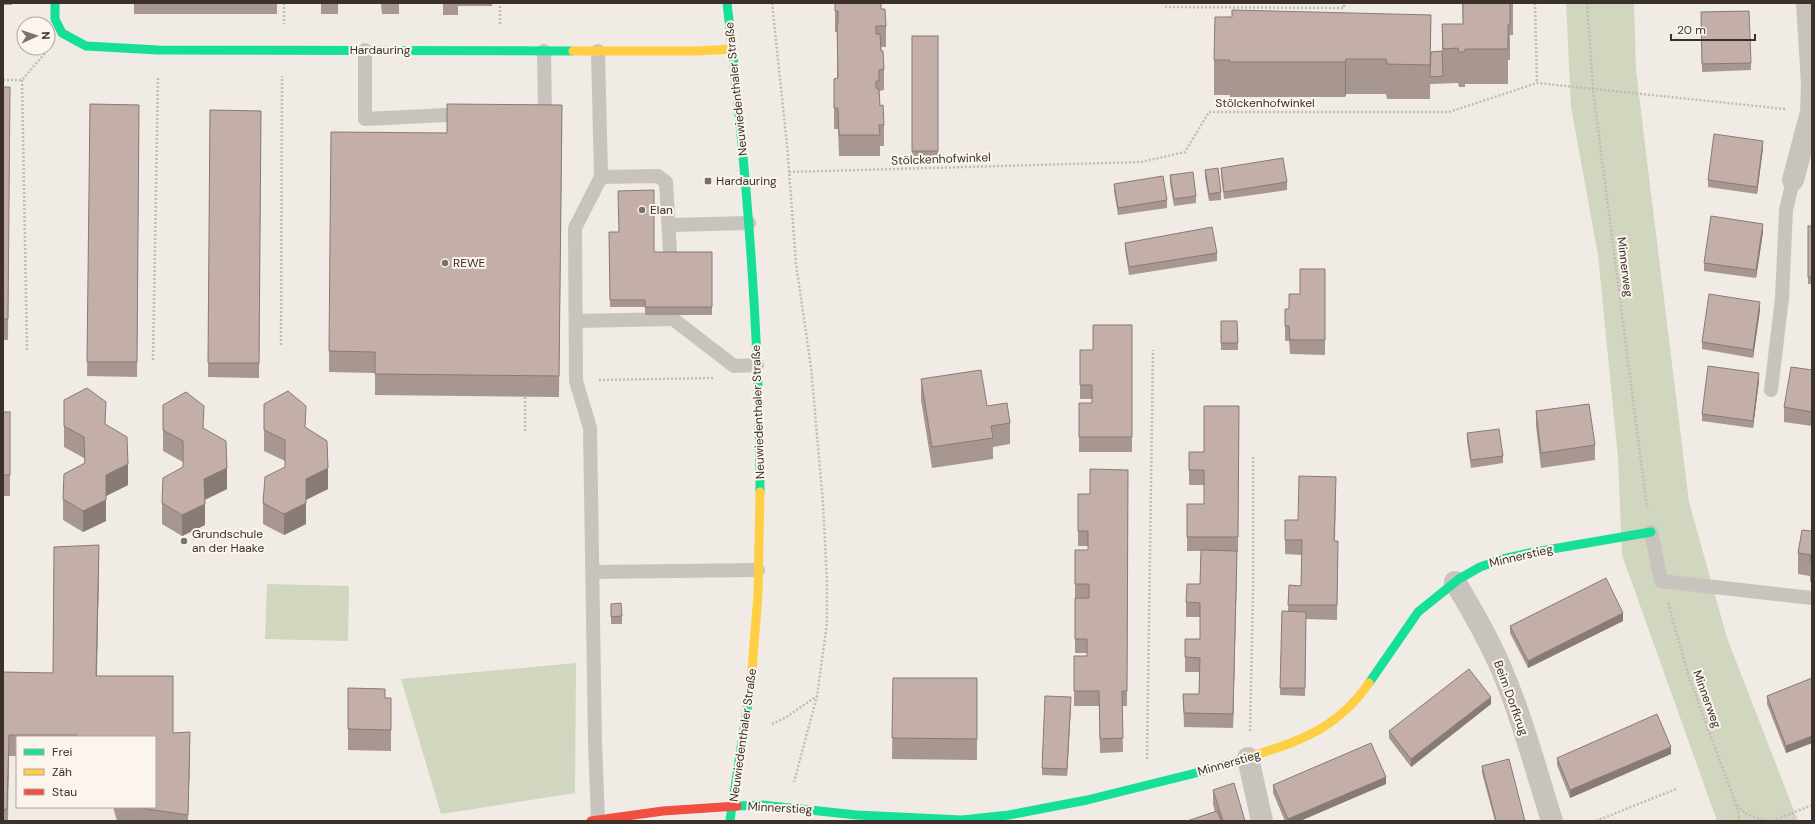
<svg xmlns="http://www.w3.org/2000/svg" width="1815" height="824" viewBox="0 0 1815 824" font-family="'DM Sans',sans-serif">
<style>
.green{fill:#d1d6bf}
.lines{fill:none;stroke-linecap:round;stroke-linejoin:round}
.path{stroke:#c2bbb6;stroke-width:2.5;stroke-dasharray:2 2;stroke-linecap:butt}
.lane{stroke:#c9c3be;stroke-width:14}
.street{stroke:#c9c3be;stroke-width:22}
.fast{stroke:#16e098;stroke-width:9}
.slow{stroke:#ffcf43;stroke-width:9}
.jam{stroke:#f24e42;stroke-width:9}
.wall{fill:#a89690}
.shaded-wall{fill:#887a75}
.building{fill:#c3afa7;stroke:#887a75}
.poi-dot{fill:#7a716c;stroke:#fbf5ee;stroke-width:1.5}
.labels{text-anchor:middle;stroke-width:4;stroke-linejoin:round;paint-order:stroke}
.street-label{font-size:12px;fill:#3b302b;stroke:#fbf5ee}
.poi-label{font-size:12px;fill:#3b302b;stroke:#fbf5ee;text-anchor:start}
</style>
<rect width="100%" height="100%" fill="#f0ebe5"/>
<!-- green -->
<g class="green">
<polygon points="1566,3 1634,3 1636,71 1689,502 1727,638 1798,821 1717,821 1622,555 1618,458 1598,255 1571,107"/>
<polygon points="267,584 349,586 348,641 265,639"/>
<polygon points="576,663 575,793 441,814 401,679"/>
</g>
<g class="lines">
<!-- path -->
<g class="path">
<polyline points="284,3 284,24"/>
<polyline points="772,3 787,145 796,264 811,367 823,503 827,581 827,623 817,696 794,782"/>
<polyline points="1535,3 1537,83"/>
<polyline points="1587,3 1593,90 1647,508"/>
<polyline points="1165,7 1344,8 1344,3"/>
<polyline points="500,24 500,3"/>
<polyline points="3,80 22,80 46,52"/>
<polyline points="22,80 27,350"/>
<polyline points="789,172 1141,162 1185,152 1209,112 1449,112 1537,83 1785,109"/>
<polyline points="281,345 282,76"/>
<polyline points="153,360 158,76"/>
<polyline points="599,380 713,378"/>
<polyline points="525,431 525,397"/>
<polyline points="1668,603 1689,677 1735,802 1740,821"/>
<polyline points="772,724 785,718 817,696"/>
<polyline points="1250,731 1253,595 1253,457"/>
<polyline points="1147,759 1153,350"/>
<path d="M1737 805C1744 815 1756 818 1767 821"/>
<polyline points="1596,821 1676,789"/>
<polyline points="1773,821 1812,805"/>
</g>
<!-- lane -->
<g class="lane">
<polyline points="365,50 365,119 466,114"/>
<polyline points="598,51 601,177 575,228 576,381 590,428 595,743 598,820"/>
<polyline points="535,113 545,113 544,51"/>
<polyline points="601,177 658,176 666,182 671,270"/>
<polyline points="670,225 749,223"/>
<polyline points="672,295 673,319 734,366 757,365"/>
<polyline points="576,321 673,319"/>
<polyline points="1771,390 1782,298 1786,210 1793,180"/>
<polyline points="1651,532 1661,581 1812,598"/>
<polyline points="593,572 758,570"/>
</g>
<!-- street -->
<g class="street">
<polyline points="1793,180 1811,112 1812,84 1807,3"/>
<path d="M1455 582C1472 610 1488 638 1501 668 1522 717 1536 770 1552 821"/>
<polyline points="1248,758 1262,821"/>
</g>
<!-- fast -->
<g class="fast">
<polyline points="55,3 55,19 62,33 86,46 158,50 573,51"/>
<path d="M727 3C746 165 760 328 760 492"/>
<polyline points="1369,683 1418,612 1459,579 1480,567 1503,559 1529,553 1651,532"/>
<polyline points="737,806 762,805 857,815 962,820 1009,815 1087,800 1216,768 1249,757"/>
<polyline points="730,820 751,683"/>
</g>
<!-- slow -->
<g class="slow">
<polyline points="573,51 697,51 733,49"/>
<polyline points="751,683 758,594 760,492"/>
<path d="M1249 757C1300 741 1337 729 1369 683"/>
</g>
<!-- jam -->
<polyline class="jam" points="591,821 663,811 737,806"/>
</g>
<!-- wall -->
<g class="wall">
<rect x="3" y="3" width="9" height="2"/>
<rect x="134" y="3" width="143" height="11"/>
<polygon points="292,3 492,3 492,6 458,6 458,15 443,15 443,4 399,4 399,14 382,14 381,4 338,4 338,14 321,14 321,3"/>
<polygon points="1462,3 1513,3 1513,35 1510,35 1510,60 1508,60 1508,84 1465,84 1465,87 1459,87 1458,83 1430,84 1431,52 1442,51 1442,24 1463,24"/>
<polygon points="835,5 881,9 886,26 886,47 881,47 884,69 884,90 879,91 880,106 884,125 884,146 880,146 880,156 839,156 838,129 834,129 834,79 837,78 837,32 835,32"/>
<polygon points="1701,12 1751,63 1751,70 1702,72"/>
<polygon points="1431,15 1430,99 1387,99 1386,94 1346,94 1345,97 1230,97 1230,95 1214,95 1214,60 1232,17"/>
<rect x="912" y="36" width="26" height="122"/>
<polygon points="3,87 10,87 8,340 3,340"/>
<polygon points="90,104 139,105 137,377 87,376"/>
<polygon points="210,110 261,111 259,378 208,377"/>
<polygon points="562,126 559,397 375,395 375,373 329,372 329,351 447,133"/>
<polygon points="1763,148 1757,194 1708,187 1708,180"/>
<polygon points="1221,168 1287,182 1287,190 1224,199 1221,175"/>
<polygon points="1205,170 1221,192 1221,200 1209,201 1205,177"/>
<polygon points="1170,175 1196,196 1196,203 1174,206 1170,183"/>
<polygon points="1114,184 1167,200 1167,208 1118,215 1114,191"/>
<rect x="1808" y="226" width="4" height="58"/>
<polygon points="609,232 654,252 712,252 712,315 645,315 645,307 610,307"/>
<polygon points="1763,232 1756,278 1704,271 1704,263"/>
<polygon points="1125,243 1217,253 1217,261 1129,275 1125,250"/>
<polygon points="1325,269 1325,355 1290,354 1289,341 1285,341 1285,309 1289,309 1300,294"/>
<polygon points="1760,310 1753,358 1702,349 1702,342"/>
<polygon points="1221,321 1237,321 1238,350 1221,350"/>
<polygon points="1132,325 1132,452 1079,452 1079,403 1092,403 1092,399 1080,399 1080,350 1093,350"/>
<polygon points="1812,370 1812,426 1784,422 1784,407"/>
<polygon points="921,379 987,406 1010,423 1010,444 993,447 993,459 932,468 921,400"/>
<polygon points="1759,381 1753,428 1702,421 1702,414"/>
<polygon points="64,400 106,424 128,485 106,496 106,521 83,532 63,520 63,499 85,463 84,458 64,447"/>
<polygon points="264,404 306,428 328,489 306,499 306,524 284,535 263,524 263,503 285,467 285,461 264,451"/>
<polygon points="163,405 204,429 227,489 205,500 205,525 182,536 162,524 162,503 183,468 183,462 163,451"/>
<polygon points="1239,406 1238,552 1237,552 1233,728 1184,727 1183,694 1199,694 1199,672 1185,672 1185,657 1200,639 1200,617 1186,617 1186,602 1200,584 1201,551 1187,551 1187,537 1204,504 1204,485 1189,485 1189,452 1204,452"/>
<polygon points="1536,411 1595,445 1595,460 1541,468 1536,426"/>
<rect x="3" y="412" width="7" height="84"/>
<polygon points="1467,433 1503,456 1503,463 1471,468 1467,441"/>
<polygon points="1128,470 1127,706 1122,706 1123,752 1100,753 1099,706 1074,706 1074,656 1087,656 1087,653 1075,653 1075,550 1088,550 1088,546 1078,546 1078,494 1090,494"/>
<polygon points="1336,491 1335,541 1338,555 1337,620 1306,619 1305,696 1280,695 1282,611 1288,611 1289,585 1301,586 1302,555 1285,554 1285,540 1298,520"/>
<polygon points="1812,531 1812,582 1810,582 1810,576 1798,574 1798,553"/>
<polygon points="99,566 97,676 173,733 190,753 188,821 117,821 113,807 155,807 155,737 17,737 17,756 9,756 8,821 3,821 3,672 53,673"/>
<polygon points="611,604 622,616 622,624 611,624"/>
<polygon points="1623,621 1528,668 1510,633 1510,626"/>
<polygon points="893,678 977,678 977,760 892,759"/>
<polygon points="1812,678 1812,743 1786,753 1767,704 1767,696"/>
<polygon points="348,688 385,698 391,698 391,751 348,750"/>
<polygon points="1071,704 1067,776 1042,775 1042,768"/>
<polygon points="1491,704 1411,767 1389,738 1389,731"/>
<polygon points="1671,754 1570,798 1557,765 1557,758"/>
<polygon points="1482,766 1525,821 1495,821 1482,773"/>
<polygon points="1386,784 1300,821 1285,821 1273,793 1273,785"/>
<polygon points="1213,790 1245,821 1187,821 1215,812 1213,804"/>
</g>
<!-- shaded-wall -->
<g class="shaded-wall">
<polygon points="1346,59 1346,94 1345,97 1345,62"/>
<polygon points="1763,141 1763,148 1757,194 1757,187"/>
<polygon points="1763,224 1763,232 1756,278 1756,270"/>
<polygon points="1760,302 1760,310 1753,358 1753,350"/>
<polygon points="1759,373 1759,381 1753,428 1753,421"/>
<polygon points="128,464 128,485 106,496 106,475"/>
<polygon points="227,468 227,489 204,500 204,479"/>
<polygon points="328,468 328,489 306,500 306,479"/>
<polygon points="106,500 106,521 83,532 83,511"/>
<polygon points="306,503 306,524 284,535 284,514"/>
<polygon points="205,504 205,525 182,536 182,515"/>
<polygon points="99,545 99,566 96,697 96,676"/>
<polygon points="1237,551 1237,565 1233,728 1233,714"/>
<polygon points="1623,613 1623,621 1528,668 1528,661"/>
<polygon points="1071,697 1071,704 1067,776 1067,769"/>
<polygon points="1491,697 1491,704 1411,767 1411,759"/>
<polygon points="190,732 190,753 188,821"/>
<polygon points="9,735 9,756 7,821"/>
<polygon points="1812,736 1812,743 1786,753 1786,746"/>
<polygon points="1671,747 1671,754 1570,798 1570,790"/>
<polygon points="1386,777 1386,784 1300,821 1288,821 1288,819"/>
</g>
<!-- building -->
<g class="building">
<polygon points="835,3 881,3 881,9 885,9 886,26 876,26 876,34 880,34 881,51 883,51 884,69 879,70 879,81 876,81 876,88 879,89 880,106 883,105 884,125 879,125 880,135 839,135 838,108 834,108 834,79 838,78 837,23 838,23 838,11 835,11"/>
<polygon points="1463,3 1510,3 1510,25 1508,25 1508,49 1465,49 1465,52 1459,52 1458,48 1443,49 1442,24 1463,24"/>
<polygon points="1232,10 1431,15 1430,65 1387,64 1386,59 1346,59 1345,62 1230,62 1230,60 1214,60 1215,17 1232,17"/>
<polygon points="1749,11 1751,63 1702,64 1701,12"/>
<rect x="912" y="36" width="26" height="115"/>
<polygon points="1442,51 1443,76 1430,77 1431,52"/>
<polygon points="3,87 10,87 8,319 3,319"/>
<polygon points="90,104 139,105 137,362 87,362"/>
<polygon points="447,104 562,105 559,376 375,374 375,352 329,351 331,132 447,133"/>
<polygon points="210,110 261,111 259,363 208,363"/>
<polygon points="1714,134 1763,141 1757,187 1708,180"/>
<polygon points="1283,158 1287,182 1224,192 1221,168"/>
<polygon points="1218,168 1221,192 1209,194 1205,170"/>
<polygon points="1193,172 1196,196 1174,199 1170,175"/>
<polygon points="1163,176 1167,200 1118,208 1114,184"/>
<polygon points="654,190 654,252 712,252 712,307 645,307 645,300 610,300 609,232 619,232 618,191"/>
<polygon points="1711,216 1763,224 1756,270 1704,263"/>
<rect x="1808" y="226" width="4" height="51"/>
<polygon points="1212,227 1217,253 1129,267 1125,243"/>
<polygon points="1300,269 1325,269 1325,340 1290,340 1289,326 1285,326 1285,309 1289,309 1289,294 1300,294"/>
<polygon points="1709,294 1760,302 1753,350 1702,342"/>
<polygon points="1221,321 1237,321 1238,343 1221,343"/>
<polygon points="1093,325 1132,325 1132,437 1079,437 1079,403 1092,403 1092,385 1080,385 1080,350 1093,350"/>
<polygon points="1708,366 1759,373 1753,421 1702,414"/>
<polygon points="1791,367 1812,370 1812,412 1784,407"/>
<polygon points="981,370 987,406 1007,403 1010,423 991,426 993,438 932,447 921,379"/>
<polygon points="87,388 106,402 105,424 127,437 128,464 106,475 106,500 83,511 63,499 64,474 85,463 84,437 64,426 64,400"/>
<polygon points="288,391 306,406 305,427 327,441 328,468 306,479 306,503 284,514 263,503 265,477 285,467 285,440 264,430 264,404"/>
<polygon points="186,392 204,406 203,428 226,441 227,468 204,479 205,504 182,515 162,503 163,478 183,467 183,441 163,430 163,405"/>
<polygon points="1589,404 1595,445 1541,453 1536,411"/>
<polygon points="1204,406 1239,406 1238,537 1187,537 1187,504 1204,504 1204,470 1189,470 1189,452 1204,452"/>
<rect x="3" y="412" width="7" height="63"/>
<polygon points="1499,429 1503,456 1471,460 1467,433"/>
<polygon points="1090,469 1128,470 1127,691 1122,691 1123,738 1100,739 1099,691 1074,691 1074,656 1087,656 1087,639 1075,639 1075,598 1089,598 1089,584 1075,584 1075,550 1088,550 1088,531 1078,531 1078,494 1090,494"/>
<polygon points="1299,476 1336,477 1334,541 1338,541 1337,605 1288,605 1289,585 1301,586 1302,540 1285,540 1285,520 1298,520"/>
<polygon points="1802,530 1812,531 1812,561 1810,561 1811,555 1798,553"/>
<polygon points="99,545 96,676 173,676 173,733 190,732 188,815 133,807 155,807 155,737 77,737 77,735 9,735 7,809 3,810 3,672 53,673 54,547"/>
<polygon points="1201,550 1237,551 1233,714 1184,713 1183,694 1199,694 1200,658 1185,657 1185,639 1200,639 1200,603 1186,602 1187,584 1200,584"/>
<polygon points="1606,578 1623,613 1528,661 1510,626"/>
<polygon points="621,603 622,616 611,617 611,604"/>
<polygon points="1282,611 1306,612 1305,688 1280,688"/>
<polygon points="1469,669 1491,697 1411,759 1389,731"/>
<polygon points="893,678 977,678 977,739 892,738"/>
<polygon points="1812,678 1812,736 1786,746 1767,696"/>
<polygon points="348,688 385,689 385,698 391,698 391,730 348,729"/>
<polygon points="1045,696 1071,697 1067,769 1042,768"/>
<polygon points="1657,714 1671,747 1570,790 1557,758"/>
<polygon points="1371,743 1386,777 1288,819 1273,785"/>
<polygon points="1509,759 1525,821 1496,821 1482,766"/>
<polygon points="1234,783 1245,821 1223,821 1213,790"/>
<polygon points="1217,811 1221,821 1187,821"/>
</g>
<!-- markers -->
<g class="poi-dot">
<rect x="704" y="177" width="8" height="8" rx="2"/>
<circle cx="642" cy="210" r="4"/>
<circle cx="445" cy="263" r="4"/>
<circle cx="184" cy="541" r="4"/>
</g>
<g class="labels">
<!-- street labels -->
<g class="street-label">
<text x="380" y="54">Hardauring</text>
<text transform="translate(736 89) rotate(-96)" y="4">Neuwiedenthaler Straße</text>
<text x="1265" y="107">Stölckenhofwinkel</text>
<text transform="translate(941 159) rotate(-2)" y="4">Stölckenhofwinkel</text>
<text transform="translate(1625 267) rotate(83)" y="4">Minnerweg</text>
<text transform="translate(758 412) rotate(-92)" y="4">Neuwiedenthaler Straße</text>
<text transform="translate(1521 556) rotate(-13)" y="4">Minnerstieg</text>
<text transform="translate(1511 698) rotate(70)" y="4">Beim Dorfkrug</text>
<text transform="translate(1707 699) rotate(70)" y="4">Minnerweg</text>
<text transform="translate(743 735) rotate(-82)" y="4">Neuwiedenthaler Straße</text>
<text transform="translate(1229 763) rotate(-16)" y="4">Minnerstieg</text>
<text transform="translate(780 808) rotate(3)" y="4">Minnerstieg</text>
</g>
<!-- poi labels -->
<g class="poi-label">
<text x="716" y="185">Hardauring</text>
<text x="650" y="214">Elan</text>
<text x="453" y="267">REWE</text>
<text x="192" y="538">Grundschule<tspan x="192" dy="14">an der Haake</tspan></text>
</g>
</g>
<!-- border -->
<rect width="1815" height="824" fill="none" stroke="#3b302b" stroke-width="8"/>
<!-- legend -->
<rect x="16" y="736" width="140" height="72" fill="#fbf5ee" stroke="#aea6a0"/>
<rect x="24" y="749" width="20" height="6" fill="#16e098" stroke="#aea6a0"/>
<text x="52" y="756" font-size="12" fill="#3b302b">Frei</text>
<rect x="24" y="769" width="20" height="6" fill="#ffcf43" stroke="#aea6a0"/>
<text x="52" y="776" font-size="12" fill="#3b302b">Zäh</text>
<rect x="24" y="789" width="20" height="6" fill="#f24e42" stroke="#aea6a0"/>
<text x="52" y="796" font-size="12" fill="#3b302b">Stau</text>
<!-- north arrow -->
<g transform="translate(36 36) rotate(87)"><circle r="19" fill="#fbf5ee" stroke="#aea6a0"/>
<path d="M0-3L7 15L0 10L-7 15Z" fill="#7a716c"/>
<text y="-6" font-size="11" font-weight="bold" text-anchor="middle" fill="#3b302b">N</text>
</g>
<!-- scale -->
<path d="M1671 34v6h84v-6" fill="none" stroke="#3b302b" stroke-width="2"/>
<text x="1677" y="34" font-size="12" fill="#3b302b" stroke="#fbf5ee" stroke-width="3" paint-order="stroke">20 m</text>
</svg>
